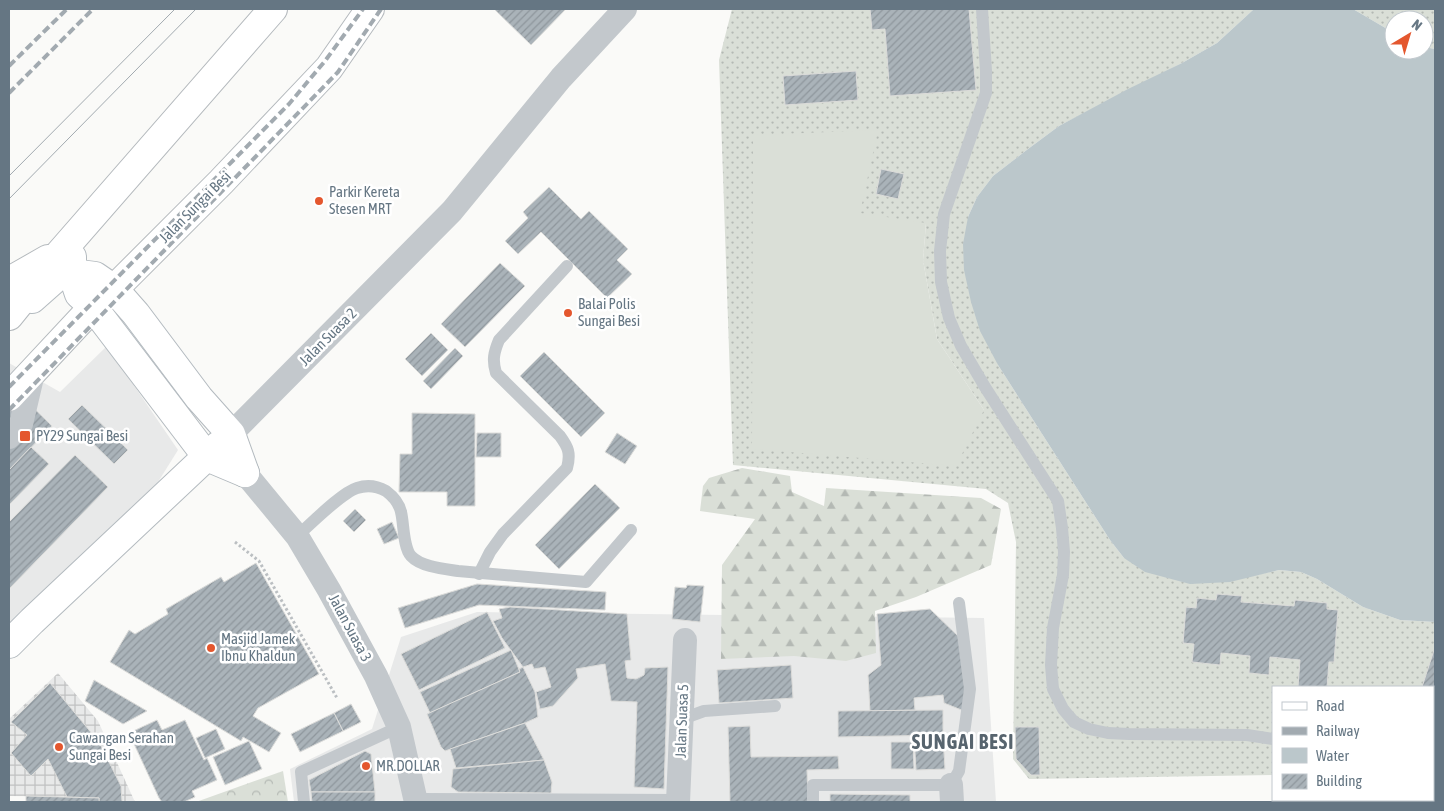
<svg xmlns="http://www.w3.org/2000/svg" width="1444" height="811" viewBox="0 0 1444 811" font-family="'Asap Condensed',sans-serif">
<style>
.built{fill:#e8e9e9}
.industrial{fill:url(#industrial-grid)}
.grass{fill:url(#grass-dots);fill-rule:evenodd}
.forest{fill:url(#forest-firs)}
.park{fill:url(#park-crowns)}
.pitch{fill:#dadfd7}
.water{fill:#bbc7cb}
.building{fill:url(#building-hatch);stroke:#dcdcda}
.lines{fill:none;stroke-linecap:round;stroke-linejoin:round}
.secondary-casing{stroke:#b3babf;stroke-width:30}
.highway-casing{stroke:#b4b9bd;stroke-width:30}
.path{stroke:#bbbfc2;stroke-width:3;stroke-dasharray:2.5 2.5;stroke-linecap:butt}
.lane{stroke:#c3c8cc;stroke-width:12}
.street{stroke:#c3c8cc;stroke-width:24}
.secondary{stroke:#fff;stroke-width:28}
.highway{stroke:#fff;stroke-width:28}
.tram{stroke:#a2aab0;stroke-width:1}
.rail{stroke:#a2aab0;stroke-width:4;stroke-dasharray:8 4;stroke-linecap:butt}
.poi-dot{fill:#e4572e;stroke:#fff;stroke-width:2}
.labels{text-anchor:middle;stroke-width:5;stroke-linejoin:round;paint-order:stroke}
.poi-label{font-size:15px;fill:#657683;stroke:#fff;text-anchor:start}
.street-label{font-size:15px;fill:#657683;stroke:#fff}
.district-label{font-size:20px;font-weight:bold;letter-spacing:1px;fill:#57646e;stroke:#fff}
</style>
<defs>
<pattern id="industrial-grid" width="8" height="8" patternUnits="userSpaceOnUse" patternTransform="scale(1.25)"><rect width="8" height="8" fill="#e8e9e9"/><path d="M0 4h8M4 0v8" fill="none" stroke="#c0c1c2"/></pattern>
<pattern id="grass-dots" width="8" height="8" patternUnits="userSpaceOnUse" patternTransform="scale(1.25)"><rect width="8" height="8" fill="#dadfd7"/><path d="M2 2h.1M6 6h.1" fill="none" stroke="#b4b9b4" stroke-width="1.8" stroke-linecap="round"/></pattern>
<pattern id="forest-firs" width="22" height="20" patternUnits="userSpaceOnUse" patternTransform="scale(1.25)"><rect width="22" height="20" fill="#dadfd7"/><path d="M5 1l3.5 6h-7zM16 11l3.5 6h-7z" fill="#b4b9b4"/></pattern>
<pattern id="park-crowns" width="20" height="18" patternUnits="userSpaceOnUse" patternTransform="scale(1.25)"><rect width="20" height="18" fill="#dadfd7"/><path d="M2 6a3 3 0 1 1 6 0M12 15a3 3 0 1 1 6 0" fill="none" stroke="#b4b9b4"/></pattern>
<pattern id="building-hatch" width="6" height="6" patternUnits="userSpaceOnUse" patternTransform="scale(1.25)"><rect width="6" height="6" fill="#aab3b9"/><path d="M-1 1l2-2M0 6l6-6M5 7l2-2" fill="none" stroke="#8e969c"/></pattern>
</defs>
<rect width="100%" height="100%" fill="#fafaf8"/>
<!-- built -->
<g class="built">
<polygon points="107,346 178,450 158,482 9,630 9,363 60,392"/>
<polygon points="477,612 984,618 996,802 294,802 290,769 372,729 401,637"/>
</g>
<!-- industrial -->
<polygon class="industrial" points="58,673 98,721 135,802 102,802 102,797 9,796 9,719"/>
<!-- grass -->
<g class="grass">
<path d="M732 9H1254L1217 43 1182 63 1059 126 1028 149 993 176 977 197 968 217 998 365 1110 540 1124 558 1256 575 1279 570 1301 572 1317 579 1363 607 1400 620 1435 622V802H1302V800H1433V687H1273V775L1029 779 1013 759 1016 542 1008 503 986 489 733 465 719 60ZM926 223 923 260 937 339 984 410 752 449Z"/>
<polygon points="1353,9 1435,9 1435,49 1424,47 1424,20 1394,20 1394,33"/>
</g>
<!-- forest -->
<polygon class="forest" points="742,468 790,476 792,492 824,506 826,488 981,498 1001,509 991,565 916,597 875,611 876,653 846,661 794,656 721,659 722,565 755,519 700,511 703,486 709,478"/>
<!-- park -->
<polygon class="park" points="283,771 288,802 196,802"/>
<!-- pitch -->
<polygon class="pitch" points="878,130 860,213 926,223 923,260 937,339 984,410 956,466 752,449 753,135"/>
<!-- water -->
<polygon class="water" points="1254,9 1353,9 1394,33 1394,50 1424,50 1424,47 1435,49 1435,622 1400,620 1363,607 1317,579 1301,572 1279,570 1230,582 1190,584 1145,572 1124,558 1110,540 998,365 980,331 971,302 964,270 963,244 968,217 977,197 993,176 1028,149 1059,126 1128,89 1182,63 1217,43"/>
<!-- building -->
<g class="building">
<polygon points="494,9 566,9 531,45"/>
<polygon points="870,9 969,9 976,90 890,96 885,29 872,30"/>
<polygon points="856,71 858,100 785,105 783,76"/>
<polygon points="881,169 904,174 898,199 876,194"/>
<polygon points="549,187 581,219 589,211 628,249 617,260 632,274 607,298 541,232 518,254 505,241 528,218 523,212"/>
<polygon points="500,263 525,286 465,347 441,324"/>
<polygon points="431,333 448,350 422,376 405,359"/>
<polygon points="455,348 463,356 431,389 423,381"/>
<polygon points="544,352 605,413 581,437 520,376"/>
<polygon points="9,384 52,426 9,470"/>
<polygon points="82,405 128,450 114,464 68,419"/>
<polygon points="412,413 475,414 475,506 447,506 447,492 399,492 400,454 412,454"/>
<polygon points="477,433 501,433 501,457 476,457"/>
<polygon points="617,433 637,446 625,464 605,452"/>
<polygon points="31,447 49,464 9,505 9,470"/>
<polygon points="75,455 108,487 9,589 9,522"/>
<polygon points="595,484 620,508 559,569 535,545"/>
<polygon points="355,509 366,520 354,532 343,521"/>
<polygon points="392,522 399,538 384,544 377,529"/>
<polygon points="256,563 319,674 258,708 253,716 281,733 269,752 243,737 241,741 110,662 129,630 135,634 168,614 166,609 221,577 224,582"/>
<polygon points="477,584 606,592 605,610 479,605 405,628 398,608"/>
<polygon points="687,585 704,586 700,622 672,619 675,587 686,588"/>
<polygon points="1217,594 1242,596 1241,602 1294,606 1295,600 1327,603 1327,609 1338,610 1334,662 1329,662 1327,687 1298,687 1300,660 1270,657 1269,675 1249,673 1250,656 1221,653 1220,665 1192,662 1194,644 1183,643 1186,607 1196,608 1197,598 1216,600"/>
<polygon points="510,607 627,614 631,660 625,661 627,678 636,679 644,675 645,668 668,667 664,789 634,787 637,702 611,701 605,664 576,669 578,678 553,706 540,709 536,692 551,687 545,667 534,669 532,664 523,667 502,638 493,621 502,618 499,609"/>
<polygon points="930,609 960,638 967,688 964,711 944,703 943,695 914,698 915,710 870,711 868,675 881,665 877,614"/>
<polygon points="487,612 505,648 419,690 401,654"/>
<polygon points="1435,647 1435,699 1433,698 1433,687 1422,687"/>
<polygon points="511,650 520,672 430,713 420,692"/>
<polygon points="791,665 793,698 719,703 717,670"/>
<polygon points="523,667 535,692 538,717 525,723 445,751 441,747 427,714 520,672 519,669"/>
<polygon points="94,680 147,711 123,724 85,701"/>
<polygon points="50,683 99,742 121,786 122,802 99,802 99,798 67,797 48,759 31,776 11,753 27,735 11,722"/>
<polygon points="351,704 361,722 343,731 334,713"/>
<polygon points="943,710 943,735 838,737 838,711"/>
<polygon points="334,713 343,731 300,752 291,734"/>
<polygon points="157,720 162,730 185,720 204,760 207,758 217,780 192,791 195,797 184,802 162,802 159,798 129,733"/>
<polygon points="525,723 544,760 456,768 450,749"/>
<polygon points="750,726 751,757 838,756 839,769 807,770 808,802 730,802 728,727"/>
<polygon points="1015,727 1039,727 1040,775 1031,775 1016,759"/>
<polygon points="216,729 225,749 205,758 196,738"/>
<polygon points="914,735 943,735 945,769 916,770"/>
<polygon points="249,741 262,769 225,785 213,757"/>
<polygon points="891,742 913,742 914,769 891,769"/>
<polygon points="365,751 371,754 375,792 311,792 309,780"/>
<polygon points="544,760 552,782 551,793 458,792 451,787 453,769"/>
<polygon points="311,792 375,792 375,802 312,802"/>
<polygon points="830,794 910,795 910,802 830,802"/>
<polygon points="26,796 99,798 99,802 26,802"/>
</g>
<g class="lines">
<defs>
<g id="secondary">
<polyline points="72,257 72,273 79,294 93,307 207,457 245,473"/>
<polyline points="32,299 58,276 72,273 95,276 114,289 136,314 199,398 231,434 245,473"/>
<polyline points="9,644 32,621 219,445"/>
</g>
<g id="highway">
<polyline points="9,283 13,279 48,259"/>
<polyline points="9,316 60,253 273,9"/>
<polyline points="9,397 93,307 114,289 221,182 329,68 370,9"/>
</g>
</defs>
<!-- secondary casing -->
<use href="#secondary" class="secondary-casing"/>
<!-- highway casing -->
<use href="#highway" class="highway-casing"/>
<!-- path -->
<polyline class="path" points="235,542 259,561 337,698"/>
<!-- lane -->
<g class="lane">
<polyline points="982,9 986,71 986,93 944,214 940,251 941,282 949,318 961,346 985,387 1058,501 1062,528 1064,552 1063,575 1053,628 1051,665 1053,689 1063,709 1074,722 1089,729 1108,733 1129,734 1247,735 1273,739"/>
<path d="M297 536C311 524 341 493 357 488 366 485 377 486 386 491 394 497 399 503 401 512 404 524 403 547 411 556 421 567 445 569 458 571L586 582 631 530"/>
<path d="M479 574 490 552 503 534 567 468C571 453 568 447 560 436L496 373C492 360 494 352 499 340L567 266"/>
<polyline points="682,719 704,711 775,706"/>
<polyline points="1433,786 1435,786"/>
<polyline points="416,799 678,800"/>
<polyline points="304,802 301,772 399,727"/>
<polyline points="813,802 813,785 951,785 959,771 970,689 959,603"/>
</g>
<!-- street -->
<g class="street">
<polyline points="231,434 452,211 561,78 625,9"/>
<polyline points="9,437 21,424 33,373"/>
<polyline points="245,473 297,536 329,590 376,676 399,727 416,802"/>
<polyline points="951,785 952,802"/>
<polyline points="678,802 685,640"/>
</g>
<!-- secondary -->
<use href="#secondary" class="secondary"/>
<!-- highway -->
<use href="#highway" class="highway"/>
<!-- tram -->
<g class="tram">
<polyline points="9,176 175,9"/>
<polyline points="9,199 196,9"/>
</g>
<!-- rail -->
<g class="rail">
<polyline points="9,66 67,9"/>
<polyline points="9,93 93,9"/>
<polyline points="9,387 289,104 325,61 363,9"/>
<polyline points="9,410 338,72 381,9"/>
</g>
</g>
<!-- markers -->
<g class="poi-dot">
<circle cx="319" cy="201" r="5"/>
<circle cx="568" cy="313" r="5"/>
<rect x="19" y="430" width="12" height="12" rx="2.5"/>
<circle cx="211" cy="648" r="5"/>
<circle cx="59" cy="747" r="5"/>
<circle cx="366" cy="766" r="5"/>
</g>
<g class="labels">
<!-- poi labels -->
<g class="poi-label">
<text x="329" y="197">Parkir Kereta<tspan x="329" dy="17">Stesen MRT</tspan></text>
<text x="578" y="309">Balai Polis<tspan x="578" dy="17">Sungai Besi</tspan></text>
<text x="36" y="441">PY29 Sungai Besi</text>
<text x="221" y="644">Masjid Jamek<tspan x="221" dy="17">Ibnu Khaldun</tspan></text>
<text x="69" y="743">Cawangan Serahan<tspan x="69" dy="17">Sungai Besi</tspan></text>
<text x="376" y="771">MR.DOLLAR</text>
</g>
<!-- street labels -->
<g class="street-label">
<text transform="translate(195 207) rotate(-45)" y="5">Jalan Sungai Besi</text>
<text transform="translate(328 337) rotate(-45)" y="5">Jalan Suasa 2</text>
<text transform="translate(350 628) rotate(62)" y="5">Jalan Suasa 3</text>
<text transform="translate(682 721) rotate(-88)" y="5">Jalan Suasa 5</text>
</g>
<!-- district labels -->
<g class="district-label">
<text x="963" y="749">SUNGAI BESI</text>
</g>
</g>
<!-- border -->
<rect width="1444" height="811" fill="none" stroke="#657683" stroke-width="20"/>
<!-- legend -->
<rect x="1272" y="686" width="162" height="115" fill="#ffffff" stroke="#c1c8cd"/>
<rect x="1282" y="702" width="25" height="8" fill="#ffffff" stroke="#c1c8cd"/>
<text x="1316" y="711" font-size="15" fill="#657683">Road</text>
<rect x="1282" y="727" width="25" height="8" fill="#a2aab0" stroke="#c1c8cd"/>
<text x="1316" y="736" font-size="15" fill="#657683">Railway</text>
<rect x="1282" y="748" width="25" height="15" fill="#bbc7cb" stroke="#c1c8cd"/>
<text x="1316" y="761" font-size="15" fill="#657683">Water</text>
<rect x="1282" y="774" width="25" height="15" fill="url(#building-hatch)" stroke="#c1c8cd"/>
<text x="1316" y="786" font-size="15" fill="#657683">Building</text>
<!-- north arrow -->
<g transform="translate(1409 35) rotate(38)"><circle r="24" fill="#ffffff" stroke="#c1c8cd"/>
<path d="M0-4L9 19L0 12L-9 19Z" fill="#e4572e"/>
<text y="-8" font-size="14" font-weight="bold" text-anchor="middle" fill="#657683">N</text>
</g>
</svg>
